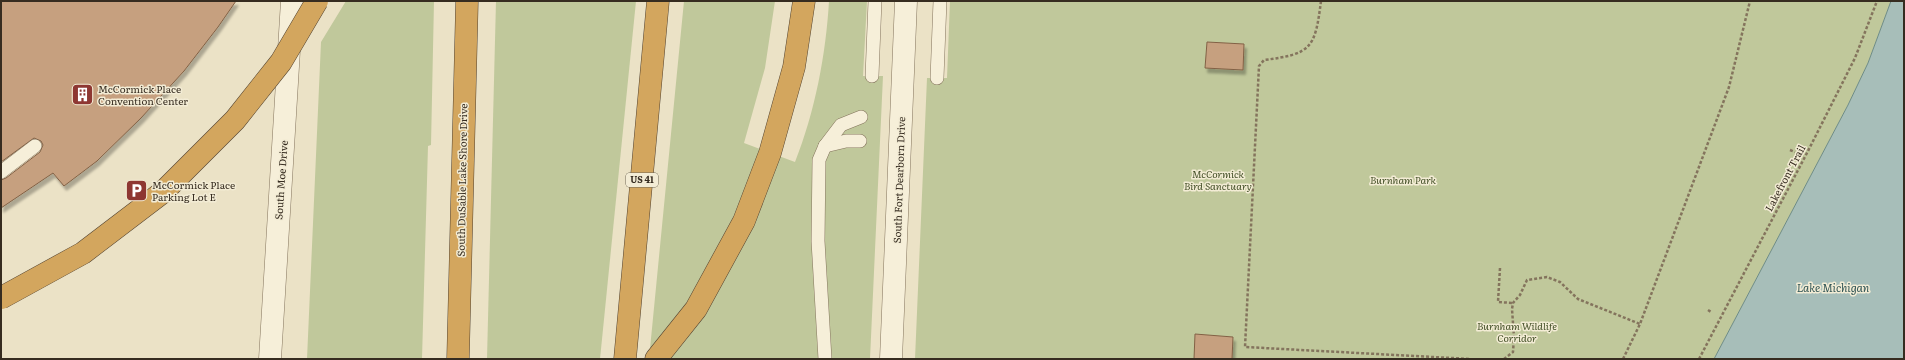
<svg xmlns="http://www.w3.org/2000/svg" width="1905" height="360" viewBox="0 0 1905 360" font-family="Literata,serif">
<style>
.green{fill:#c0c89b}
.water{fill:#a7beb9;stroke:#6e8c86}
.building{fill:#c6a07f;stroke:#826145;filter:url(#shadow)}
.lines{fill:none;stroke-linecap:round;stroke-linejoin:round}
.service-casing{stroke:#84745d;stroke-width:14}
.minor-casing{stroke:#84745d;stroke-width:23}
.motorway-casing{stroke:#534331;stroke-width:23}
.path{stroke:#84745d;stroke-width:2.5;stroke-dasharray:3 2;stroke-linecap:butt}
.service{stroke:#f6efd9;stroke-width:13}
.minor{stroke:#f6efd9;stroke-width:22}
.motorway{stroke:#d3a65e;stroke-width:22}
.motorway-bridge-casing{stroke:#534331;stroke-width:23;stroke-linecap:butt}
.motorway-bridge{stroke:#d3a65e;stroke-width:22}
.labels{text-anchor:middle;stroke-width:3;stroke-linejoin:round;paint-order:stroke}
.shield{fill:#f3ecd5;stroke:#6f6656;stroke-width:1}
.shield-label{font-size:9px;font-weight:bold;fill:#362c20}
.poi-label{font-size:10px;fill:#362c20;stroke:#f3ecd5;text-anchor:start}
.park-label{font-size:10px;font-style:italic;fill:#445028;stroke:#f3ecd5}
.street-label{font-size:10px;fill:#362c20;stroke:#f3ecd5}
.water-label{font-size:11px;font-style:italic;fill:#305454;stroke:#f3ecd5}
</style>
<defs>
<filter id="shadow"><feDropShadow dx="2.5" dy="4.5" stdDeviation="1" flood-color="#0004"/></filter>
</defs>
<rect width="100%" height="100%" fill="#ebe2c6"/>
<!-- green -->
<g class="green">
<polygon points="346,1 434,1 431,145 428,146 422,359 307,359 321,42"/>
<polygon points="496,1 636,1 600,359 487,359"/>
<path d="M684 1H775L765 68 744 143 795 162C815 112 826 54 829 1H867L863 76H883L870 359H649Z"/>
<polygon points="950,1 1891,1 1868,63 1848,105 1714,359 915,359 927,78 947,78"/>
</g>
<!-- water -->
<polygon class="water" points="1891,1 1904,1 1904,359 1714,359 1848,105 1868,63"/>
<!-- building -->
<g class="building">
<polygon points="1,1 236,1 218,27 184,71 141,118 97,161 64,186 53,173 1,208 1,180 6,178 40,152 43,145 41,141 34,138 1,162"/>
<polygon points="1207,42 1244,44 1243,70 1205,68"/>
<polygon points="1195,334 1233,337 1232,359 1194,359"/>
</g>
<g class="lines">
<defs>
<g id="service">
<polyline points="872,76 875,1"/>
<polyline points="937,78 940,1"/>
<polyline points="825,146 846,141 860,141"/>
<polyline points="1,172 35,146"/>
<polyline points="825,359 818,241 819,160 825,146 841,125 861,117"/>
</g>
<g id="minor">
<polyline points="270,359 292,1"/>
<polyline points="891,359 906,1"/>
</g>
<g id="motorway">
<polyline points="458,359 467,1"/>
<polyline points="625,359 658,1"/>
<polyline points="656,359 696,309 744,221 770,153 794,67 804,1"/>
</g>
</defs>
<!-- service casing -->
<use href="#service" class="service-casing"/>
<!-- minor casing -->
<use href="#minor" class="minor-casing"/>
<!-- motorway casing -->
<use href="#motorway" class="motorway-casing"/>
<!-- path -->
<g class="path">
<path d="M1321 1C1315 48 1312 54 1264 60L1259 66 1245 347 1471 359"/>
<polyline points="1790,150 1795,152"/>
<polyline points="1500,268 1498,302 1513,303"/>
<polyline points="1708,310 1711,312"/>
<polyline points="1504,359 1513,352 1514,337 1512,309 1513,303 1520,295 1527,280 1547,277 1560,282 1578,299 1640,324"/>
<polyline points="1623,359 1640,324 1729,87 1750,1"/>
<polyline points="1699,359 1808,151 1855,58 1877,1"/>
</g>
<!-- service -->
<use href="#service" class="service"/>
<!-- minor -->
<use href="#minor" class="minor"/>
<!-- motorway -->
<use href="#motorway" class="motorway"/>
<defs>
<polyline id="motorway-bridge" points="1,298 83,253 163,192 235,120 281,62 317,1"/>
</defs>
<!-- motorway-bridge casing -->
<use href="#motorway-bridge" class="motorway-bridge-casing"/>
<!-- motorway-bridge -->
<use href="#motorway-bridge" class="motorway-bridge"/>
</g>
<!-- icons -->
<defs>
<symbol id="building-square" viewBox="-11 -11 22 22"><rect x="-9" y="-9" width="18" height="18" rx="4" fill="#8e3732" stroke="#f3ecd5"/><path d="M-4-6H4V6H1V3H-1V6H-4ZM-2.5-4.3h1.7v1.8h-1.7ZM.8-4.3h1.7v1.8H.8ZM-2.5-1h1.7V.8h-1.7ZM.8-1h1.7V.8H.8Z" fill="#fff"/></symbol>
<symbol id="parking-square" viewBox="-11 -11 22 22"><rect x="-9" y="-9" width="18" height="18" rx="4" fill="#8e3732" stroke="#f3ecd5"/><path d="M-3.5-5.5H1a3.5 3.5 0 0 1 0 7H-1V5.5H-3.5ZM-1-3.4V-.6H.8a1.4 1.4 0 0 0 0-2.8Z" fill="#fff"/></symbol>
</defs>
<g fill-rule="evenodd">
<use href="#building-square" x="70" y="82" width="25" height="25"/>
<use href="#parking-square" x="124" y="178" width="25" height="25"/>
</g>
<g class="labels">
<!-- shield labels -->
<rect class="shield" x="626" y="173" width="32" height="14" rx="3"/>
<g class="shield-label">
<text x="642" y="183">US 41</text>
</g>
<!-- poi labels -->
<g class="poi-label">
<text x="98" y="93">McCormick Place<tspan x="98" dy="12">Convention Center</tspan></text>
<text x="152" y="189">McCormick Place<tspan x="152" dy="12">Parking Lot E</tspan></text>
</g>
<!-- park labels -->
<g class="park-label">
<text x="1218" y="178">McCormick<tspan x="1218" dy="12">Bird Sanctuary</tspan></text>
<text x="1403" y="184">Burnham Park</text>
<text x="1517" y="330">Burnham Wildlife<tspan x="1517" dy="12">Corridor</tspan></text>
</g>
<!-- street labels -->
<g class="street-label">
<text transform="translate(1785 178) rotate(-62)" y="4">Lakefront Trail</text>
<text transform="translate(281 180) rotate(-86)" y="4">South Moe Drive</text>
<text transform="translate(462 180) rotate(-89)" y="4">South DuSable Lake Shore Drive</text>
<text transform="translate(899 180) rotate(-88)" y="4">South Fort Dearborn Drive</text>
</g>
<!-- water labels -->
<g class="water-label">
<text x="1833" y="292">Lake Michigan</text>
</g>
</g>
<!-- border -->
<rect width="1905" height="360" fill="none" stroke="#362c20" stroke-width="4"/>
</svg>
